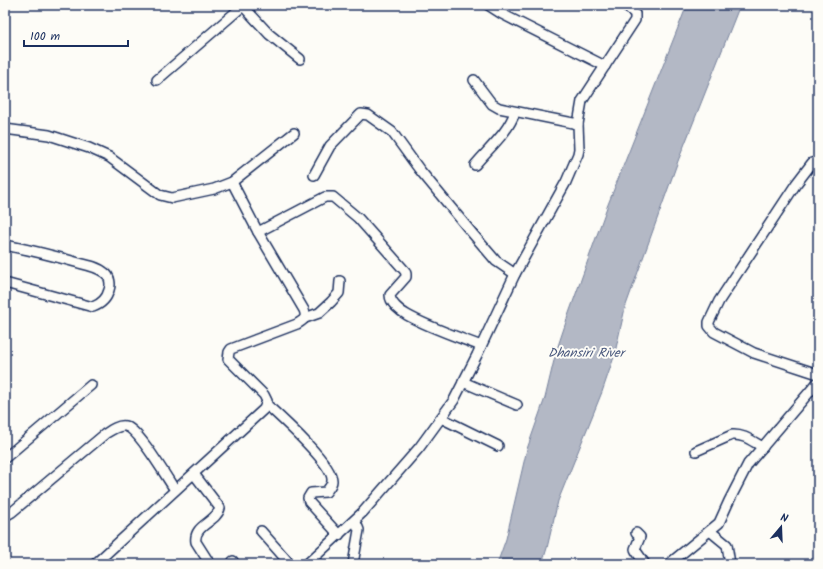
<svg xmlns="http://www.w3.org/2000/svg" width="823" height="569" viewBox="0 0 823 569" font-family="Kalam,sans-serif">
<style>
.water{fill:#b3b8c5;stroke:#76819c}
.lines{fill:none;stroke-linecap:round;stroke-linejoin:round}
.minor-casing{stroke:#1b2f5e;stroke-width:12}
.minor{stroke:#fdfcf7;stroke-width:9}
.labels{text-anchor:middle;stroke-width:4;stroke-linejoin:round;paint-order:stroke}
.water-label{font-size:13px;font-style:italic;fill:#49587d;stroke:#fdfcf7}
</style>
<rect width="100%" height="100%" fill="#fdfcf7"/>
<filter id="ink" filterUnits="userSpaceOnUse"><feTurbulence type="fractalNoise" baseFrequency=".025" numOctaves="2"/><feDisplacementMap in="SourceGraphic" scale="8" xChannelSelector="R" yChannelSelector="G"/><feConvolveMatrix kernelMatrix="1 2 1 2 8 2 1 2 1" color-interpolation-filters="sRGB"/></filter>
<g filter="url(#ink)">
<!-- water -->
<polygon class="water" points="687,5 740,5 678,161 625,308 614,357 602,392 558,501 547,548 542,564 497,564 506,539 527,449 545,398 556,352 568,316 607,207"/>
<g class="lines">
<defs>
<g id="minor">
<polyline points="488,5 502,14 605,66"/>
<polyline points="243,6 269,34 300,59"/>
<polyline points="157,80 244,5"/>
<polyline points="474,80 492,104 499,108 578,124"/>
<polyline points="5,129 49,135 89,148 109,157 160,195 172,198 214,189 232,182 294,133"/>
<polyline points="818,162 812,163 796,184 719,301 709,322 709,326 714,332 754,353 818,374"/>
<path d="M475 165C489 148 508 133 515 112"/>
<polyline points="314,175 330,146 359,116 361,114 368,115 392,132 419,169 472,233 496,261 515,274"/>
<path d="M258 232 325 197H333L358 218 405 271 406 274V277L390 295C390 303 400 311 407 315 428 327 458 337 481 346"/>
<path d="M5 245C30 250 55 256 79 263 88 265 98 267 105 273 110 276 111 285 109 290 107 298 101 304 93 307L5 283"/>
<polyline points="305,318 319,313 331,302 339,293 340,281"/>
<polyline points="463,382 517,405"/>
<path d="M266 404C279 416 334 465 332 481 332 485 328 489 326 492L311 493 308 498 309 502 339 535"/>
<polyline points="441,418 498,446"/>
<path d="M696 451 732 435C744 434 753 442 763 447"/>
<polyline points="5,458 91,385"/>
<path d="M194 474 220 508C217 522 193 525 196 542L210 564"/>
<path d="M5 516 12 512 105 434C111 430 118 425 125 426 138 428 167 478 175 490"/>
<polyline points="261,531 290,564"/>
<polyline points="710,531 727,545 730,564"/>
<polyline points="636,533 640,537 635,549 636,551 645,564"/>
<path d="M95 564 264 409 267 401 264 395 228 359 229 352 231 349 297 324C304 320 307 318 304 310L258 232 232 182"/>
<polyline points="232,564 233,561"/>
<polyline points="307,564 363,512 419,448 454,400 477,355 515,274 566,182 578,154 579,149 578,124 582,101 635,20 635,14 625,5"/>
<polyline points="353,564 359,530 355,520"/>
<polyline points="669,564 719,523 729,501 748,464 818,382"/>
</g>
</defs>
<!-- minor casing -->
<use href="#minor" class="minor-casing"/>
<!-- minor -->
<use href="#minor" class="minor"/>
</g>
</g>
<g class="labels">
<!-- water labels -->
<g class="water-label">
<text x="586" y="357">Dhansiri River</text>
</g>
</g>
<!-- margin -->
<rect width="823" height="569" fill="none" stroke="#fdfcf7" stroke-width="20"/>
<rect x="10" y="10" width="803" height="549" fill="none" stroke="#1b2f5e" stroke-width="1.5" filter="url(#ink)"/>
<!-- north arrow -->
<g transform="translate(781 527) rotate(19)" stroke="#fdfcf7" stroke-width="3" paint-order="stroke">
<path d="M0-3L7 15L0 10L-7 15Z" fill="#1b2f5e"/>
<text y="-6" font-size="11" font-weight="bold" text-anchor="middle" fill="#1b2f5e">N</text>
</g>
<!-- scale -->
<path d="M24 40v6h104v-6" fill="none" stroke="#1b2f5e" stroke-width="2"/>
<text x="30" y="40" font-size="12" fill="#1b2f5e" stroke="#fdfcf7" stroke-width="3" paint-order="stroke">100 m</text>
</svg>
